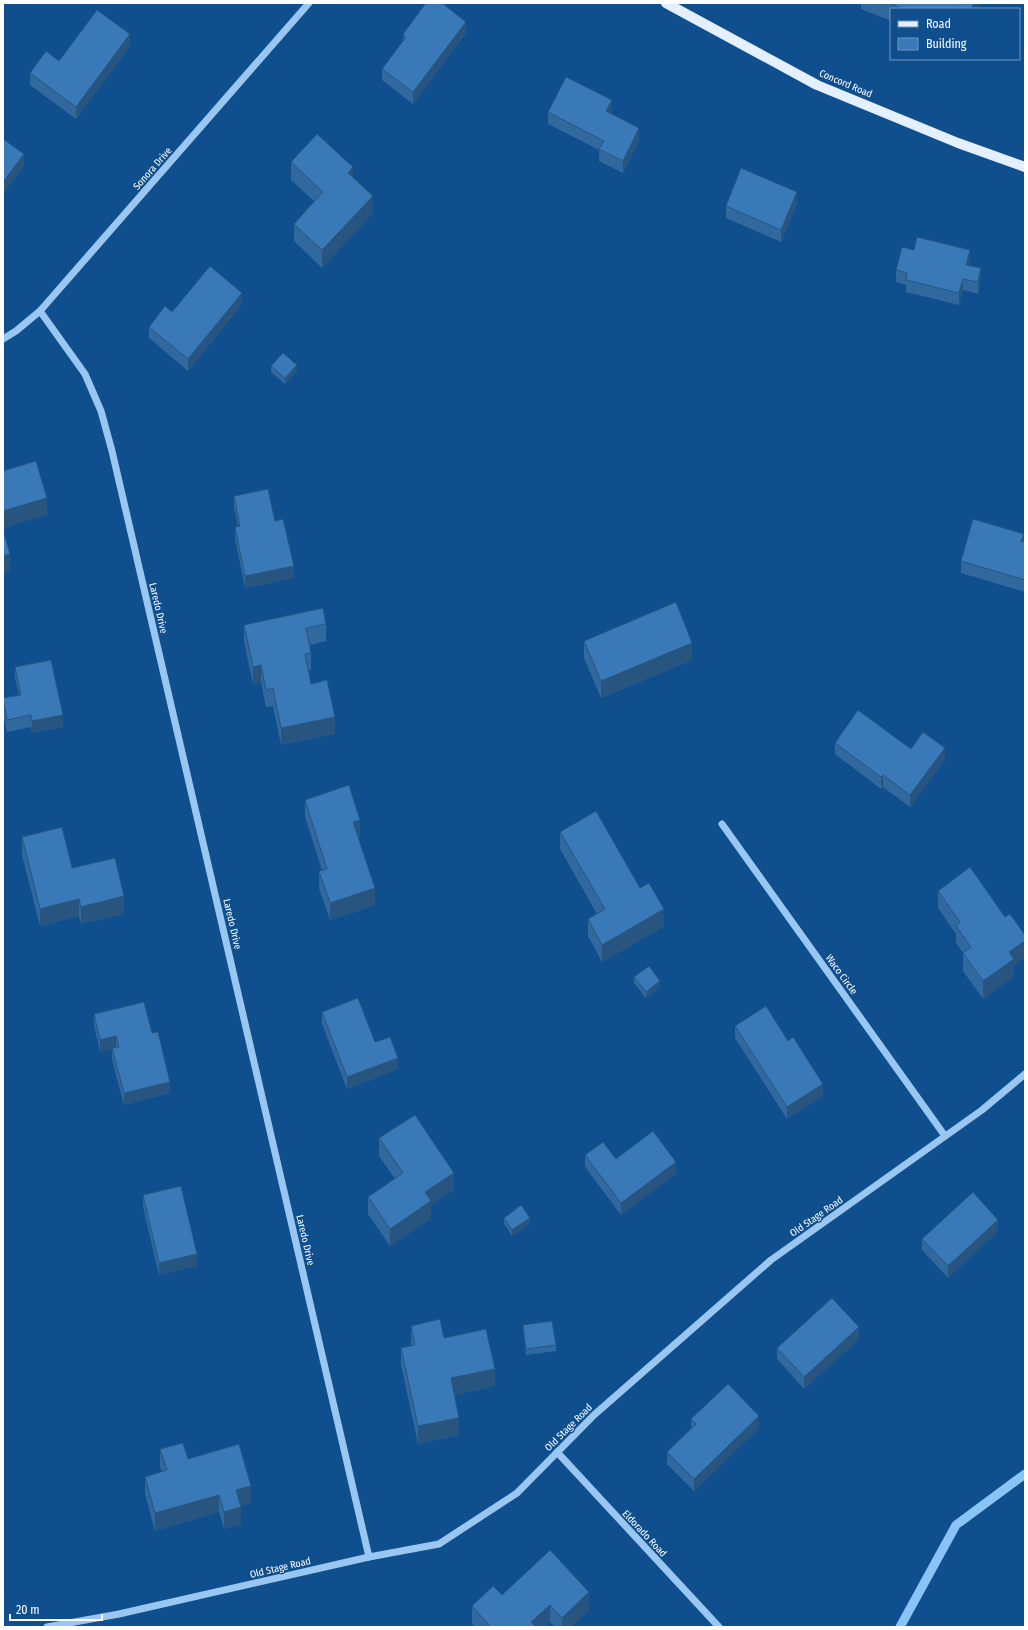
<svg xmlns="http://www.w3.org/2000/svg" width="1028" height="1630" viewBox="0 0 1028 1630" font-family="'Fira Sans Condensed',sans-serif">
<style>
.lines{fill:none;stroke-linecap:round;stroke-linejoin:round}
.stream{stroke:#8ac3f6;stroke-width:9}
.minor{stroke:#99c7f2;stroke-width:7}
.major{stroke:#e4f0ff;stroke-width:10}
.wall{fill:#31689d}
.shaded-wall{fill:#285580}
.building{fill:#3979b7;stroke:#285580}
.labels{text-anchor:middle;stroke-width:3;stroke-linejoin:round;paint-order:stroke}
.street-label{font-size:10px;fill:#fff;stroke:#104f8e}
</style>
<rect width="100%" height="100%" fill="#104f8e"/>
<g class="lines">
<!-- stream -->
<polyline class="stream" points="900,1627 956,1525 1025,1474"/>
<!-- minor -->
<g class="minor">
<polyline points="40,311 85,374 101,411 112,451 369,1557"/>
<polyline points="3,339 16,331 40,311 309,3"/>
<polyline points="722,824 945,1136"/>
<polyline points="557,1452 719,1627"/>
<polyline points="47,1627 119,1614 369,1557 439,1544 517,1493 594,1415 771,1260 982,1110 1025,1074"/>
</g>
<!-- major -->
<polyline class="major" points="666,3 817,85 958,143 1025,167"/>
</g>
<!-- wall -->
<g class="wall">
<polygon points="861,3 981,3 979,9 891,9 891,21 861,9"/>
<polygon points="466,33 413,104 382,80 382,69 403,41 403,34"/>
<polygon points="130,46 76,119 30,85 30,73"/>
<polygon points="548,112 612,112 611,114 639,140 623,173 599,161 599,150 548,124"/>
<polygon points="291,162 353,178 373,213 322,268 294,241 294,224 314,201 291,180"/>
<polygon points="797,204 781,242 726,218 726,206"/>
<polygon points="970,262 969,265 981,280 978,294 963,290 959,305 906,292 906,285 896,282 896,270"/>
<polygon points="242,304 188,371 149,338 149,327 172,312"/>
<polygon points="271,366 297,371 285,384 271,372"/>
<polygon points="234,496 275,521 294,578 245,588 235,539 235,527 238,526 234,508"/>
<polygon points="1025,542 1025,592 961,573 961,561"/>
<polygon points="326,624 326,641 310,645 311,653 311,670 309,670 311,684 335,734 281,745 273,706 266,707 261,682 253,684 244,642 244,625"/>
<polygon points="584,641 692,660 601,698 584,658"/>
<polygon points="15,667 63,727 32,733 31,727 7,732 3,712 3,698 19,695 15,679"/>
<polygon points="835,743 945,760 910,807 883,787 881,789 835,754"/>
<polygon points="305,800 360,837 358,838 375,905 330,920 319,888 319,871 322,870 305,817"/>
<polygon points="560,832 640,888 664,926 602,962 588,936 588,919 597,914 560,849"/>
<polygon points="22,837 72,868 124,914 81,924 79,916 40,926 22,855"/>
<polygon points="938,891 1014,966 1014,976 983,999 963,971 963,953 956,943 956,934 938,908"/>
<polygon points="634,977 660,987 646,998 634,983"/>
<polygon points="322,1012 398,1069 347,1089 322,1024"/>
<polygon points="94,1014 152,1033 170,1093 124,1105 112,1060 112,1049 100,1052 94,1026"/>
<polygon points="735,1026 823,1096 787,1119 735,1038"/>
<polygon points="379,1138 454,1190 431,1205 431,1219 390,1246 368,1214 368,1197 395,1179 379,1156"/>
<polygon points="585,1155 616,1159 676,1173 621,1215 585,1167"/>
<polygon points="143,1195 197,1266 159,1275 143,1207"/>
<polygon points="504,1218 530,1224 512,1236 504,1224"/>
<polygon points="998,1231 948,1278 922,1250 922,1239"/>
<polygon points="523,1325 556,1345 556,1351 526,1355 523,1331"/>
<polygon points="411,1326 444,1338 495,1386 454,1395 459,1435 418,1444 401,1365 401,1348 411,1346"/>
<polygon points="859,1339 804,1389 777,1359 777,1348"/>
<polygon points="691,1419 759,1428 694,1491 667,1464 667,1452 691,1428"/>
<polygon points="160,1449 188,1459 251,1503 240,1506 241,1524 224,1529 219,1512 155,1531 145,1494 145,1477 162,1472 160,1467"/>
<polygon points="502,1595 589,1610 571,1627 555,1627 550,1622 545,1627 475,1627 472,1623 472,1606"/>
</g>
<!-- shaded-wall -->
<g class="shaded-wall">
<polygon points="974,3 981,3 979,9 971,9"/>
<polygon points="466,22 466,33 413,104 413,92"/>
<polygon points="130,34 130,46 76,119 76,107"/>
<polygon points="612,100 612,112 606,123 606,111"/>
<polygon points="639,128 639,140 623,173 623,161"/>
<polygon points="24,154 24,166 3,194 3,182"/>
<polygon points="353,167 353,184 348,173"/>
<polygon points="797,192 797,204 781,242 781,230"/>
<polygon points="373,196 373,213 322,268 322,250"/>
<polygon points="970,250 970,262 966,277 966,265"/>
<polygon points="981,268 981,280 978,294 978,282"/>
<polygon points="963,279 963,290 959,305 959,293"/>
<polygon points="242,293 242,304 188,371 188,359"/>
<polygon points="297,365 297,371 285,384 285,378"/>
<polygon points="47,498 47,515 3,528 3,511"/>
<polygon points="1024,534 1024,546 1021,541"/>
<polygon points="10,554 10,571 3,573 3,556"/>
<polygon points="294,566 294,578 245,588 245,576"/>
<polygon points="692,643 692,660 601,698 601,681"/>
<polygon points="261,665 261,682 253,684 253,667"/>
<polygon points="63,715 63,727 32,733 32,721"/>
<polygon points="335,717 335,734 281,745 281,728"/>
<polygon points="945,748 945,760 910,807 910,795"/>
<polygon points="883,775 883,787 881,789 881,777"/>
<polygon points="360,820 360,837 353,839 353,822"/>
<polygon points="375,888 375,905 330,920 330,903"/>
<polygon points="124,896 124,914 81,924 81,907"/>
<polygon points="79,899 79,916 40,926 40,909"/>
<polygon points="664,909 664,926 602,962 602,945"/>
<polygon points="1025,941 1025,958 1014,966 1014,976 983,999 983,981 1009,952"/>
<polygon points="660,981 660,987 646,998 646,992"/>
<polygon points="116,1036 116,1048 100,1052 100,1040"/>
<polygon points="398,1058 398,1069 347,1089 347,1077"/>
<polygon points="170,1082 170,1093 124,1105 124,1093"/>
<polygon points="823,1084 823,1096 787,1119 787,1107"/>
<polygon points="676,1162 676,1173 621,1215 621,1203"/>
<polygon points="454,1173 454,1190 431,1205 431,1219 390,1246 390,1229 425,1192"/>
<polygon points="530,1218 530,1224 512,1236 512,1230"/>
<polygon points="998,1220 998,1231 948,1278 948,1266"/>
<polygon points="197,1254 197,1266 159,1275 159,1263"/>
<polygon points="859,1327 859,1339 804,1389 804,1377"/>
<polygon points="495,1369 495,1386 451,1396 451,1378"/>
<polygon points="759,1416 759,1428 694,1491 694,1479"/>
<polygon points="459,1418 459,1435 418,1444 418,1426"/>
<polygon points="251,1486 251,1503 236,1507 236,1490"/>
<polygon points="219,1495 219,1512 155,1531 155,1513"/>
<polygon points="241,1507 241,1524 224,1529 224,1512"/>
<polygon points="589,1592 589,1610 571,1627 562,1627 562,1618"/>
<polygon points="550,1605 550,1622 545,1627 531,1627 531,1622"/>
</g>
<!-- building -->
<g class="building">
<polygon points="426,3 442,3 466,22 413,92 382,69 406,37 403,34"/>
<polygon points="889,3 974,3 971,9 903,9"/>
<polygon points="97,10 130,34 76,107 30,73 46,51 59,61"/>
<polygon points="566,77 612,100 606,111 639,128 623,161 599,149 604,141 548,112"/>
<polygon points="317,134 353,167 348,173 373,196 322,250 294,224 323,192 291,162"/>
<polygon points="3,139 24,154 3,182"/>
<polygon points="741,168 797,192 781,230 726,206"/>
<polygon points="917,237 970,250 966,265 981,268 978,282 963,279 959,293 906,280 907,273 896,270 902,247 914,250"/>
<polygon points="210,266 242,293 188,359 149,327 165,306 172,312"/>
<polygon points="283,353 297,365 285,378 271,366"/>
<polygon points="36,461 47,498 3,511 3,471"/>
<polygon points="268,489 275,521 283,519 294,566 245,576 235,527 240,526 234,496"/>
<polygon points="973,519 1024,534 1021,541 1025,542 1025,580 961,561"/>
<polygon points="3,530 10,554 3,556"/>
<polygon points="676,602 692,643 601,681 584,641"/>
<polygon points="323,608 326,624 306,628 311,653 305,654 311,684 327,680 335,717 281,728 273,688 266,690 261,665 253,667 244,625"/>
<polygon points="51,660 63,715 32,721 31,715 7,720 3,698 21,695 15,667"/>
<polygon points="858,710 911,749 923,732 945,748 910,795 883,775 881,777 835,743"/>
<polygon points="349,785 360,820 353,822 375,888 330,903 319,871 327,869 305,800"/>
<polygon points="596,811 640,888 649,883 664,909 602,945 588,919 605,909 560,832"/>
<polygon points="62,827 72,868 115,858 124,896 81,907 79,899 40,909 22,837"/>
<polygon points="970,867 1005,917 1010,914 1025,935 1025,941 1009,952 1014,959 983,981 963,953 971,947 956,926 960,922 938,891"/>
<polygon points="649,966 660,981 646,992 634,977"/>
<polygon points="358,998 375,1042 390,1037 398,1058 347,1077 322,1012"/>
<polygon points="144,1002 152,1033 158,1032 170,1082 124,1093 112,1048 119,1047 116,1036 100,1040 94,1014"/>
<polygon points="766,1006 788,1041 793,1037 823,1084 787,1107 735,1026"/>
<polygon points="415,1115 454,1173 425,1192 431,1201 390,1229 368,1197 403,1173 379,1138"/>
<polygon points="653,1131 676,1162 621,1203 585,1155 603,1142 616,1159"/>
<polygon points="181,1186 197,1254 159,1263 143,1195"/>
<polygon points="973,1192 998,1220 948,1266 922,1239"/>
<polygon points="521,1205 530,1218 512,1230 504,1218"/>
<polygon points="832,1298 859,1327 804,1377 777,1348"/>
<polygon points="440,1319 444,1338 486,1329 495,1369 451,1378 459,1418 418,1426 401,1348 415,1345 411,1326"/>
<polygon points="552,1321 556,1345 526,1349 523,1325"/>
<polygon points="728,1384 759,1416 694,1479 667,1452 696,1424 691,1419"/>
<polygon points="183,1443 188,1459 239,1444 251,1486 236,1490 241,1507 224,1512 219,1495 155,1513 145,1477 167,1470 160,1449"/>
<polygon points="550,1550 589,1592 562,1618 550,1605 531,1622 536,1627 491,1627 472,1606 493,1586 502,1595"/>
</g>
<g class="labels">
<!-- street labels -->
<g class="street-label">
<text transform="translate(846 83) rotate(23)" y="4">Concord Road</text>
<text transform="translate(152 168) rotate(-49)" y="4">Sonora Drive</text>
<text transform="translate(159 608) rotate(77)" y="4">Laredo Drive</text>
<text transform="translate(233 924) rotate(77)" y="4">Laredo Drive</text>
<text transform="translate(842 974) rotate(54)" y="4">Waco Circle</text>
<text transform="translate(816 1216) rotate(-35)" y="4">Old Stage Road</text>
<text transform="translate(306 1240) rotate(77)" y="4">Laredo Drive</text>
<text transform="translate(568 1427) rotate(-45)" y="4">Old Stage Road</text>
<text transform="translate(645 1533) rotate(47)" y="4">Eldorado Road</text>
<text transform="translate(280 1567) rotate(-13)" y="4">Old Stage Road</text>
</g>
</g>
<!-- border -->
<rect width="1028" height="1630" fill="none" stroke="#ffffff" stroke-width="8"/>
<!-- legend -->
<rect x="890" y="8" width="130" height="52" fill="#104f8e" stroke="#7095bb"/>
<rect x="898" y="21" width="20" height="6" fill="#e4f0ff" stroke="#7095bb"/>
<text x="926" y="28" font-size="12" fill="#ffffff">Road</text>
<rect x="898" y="38" width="20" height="12" fill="#3979b7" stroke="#7095bb"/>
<text x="926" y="48" font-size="12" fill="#ffffff">Building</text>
<!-- scale -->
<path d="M10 1614v6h92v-6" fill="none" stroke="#ffffff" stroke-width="2"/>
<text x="16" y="1614" font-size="12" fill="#ffffff" stroke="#104f8e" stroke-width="3" paint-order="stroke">20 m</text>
</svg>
